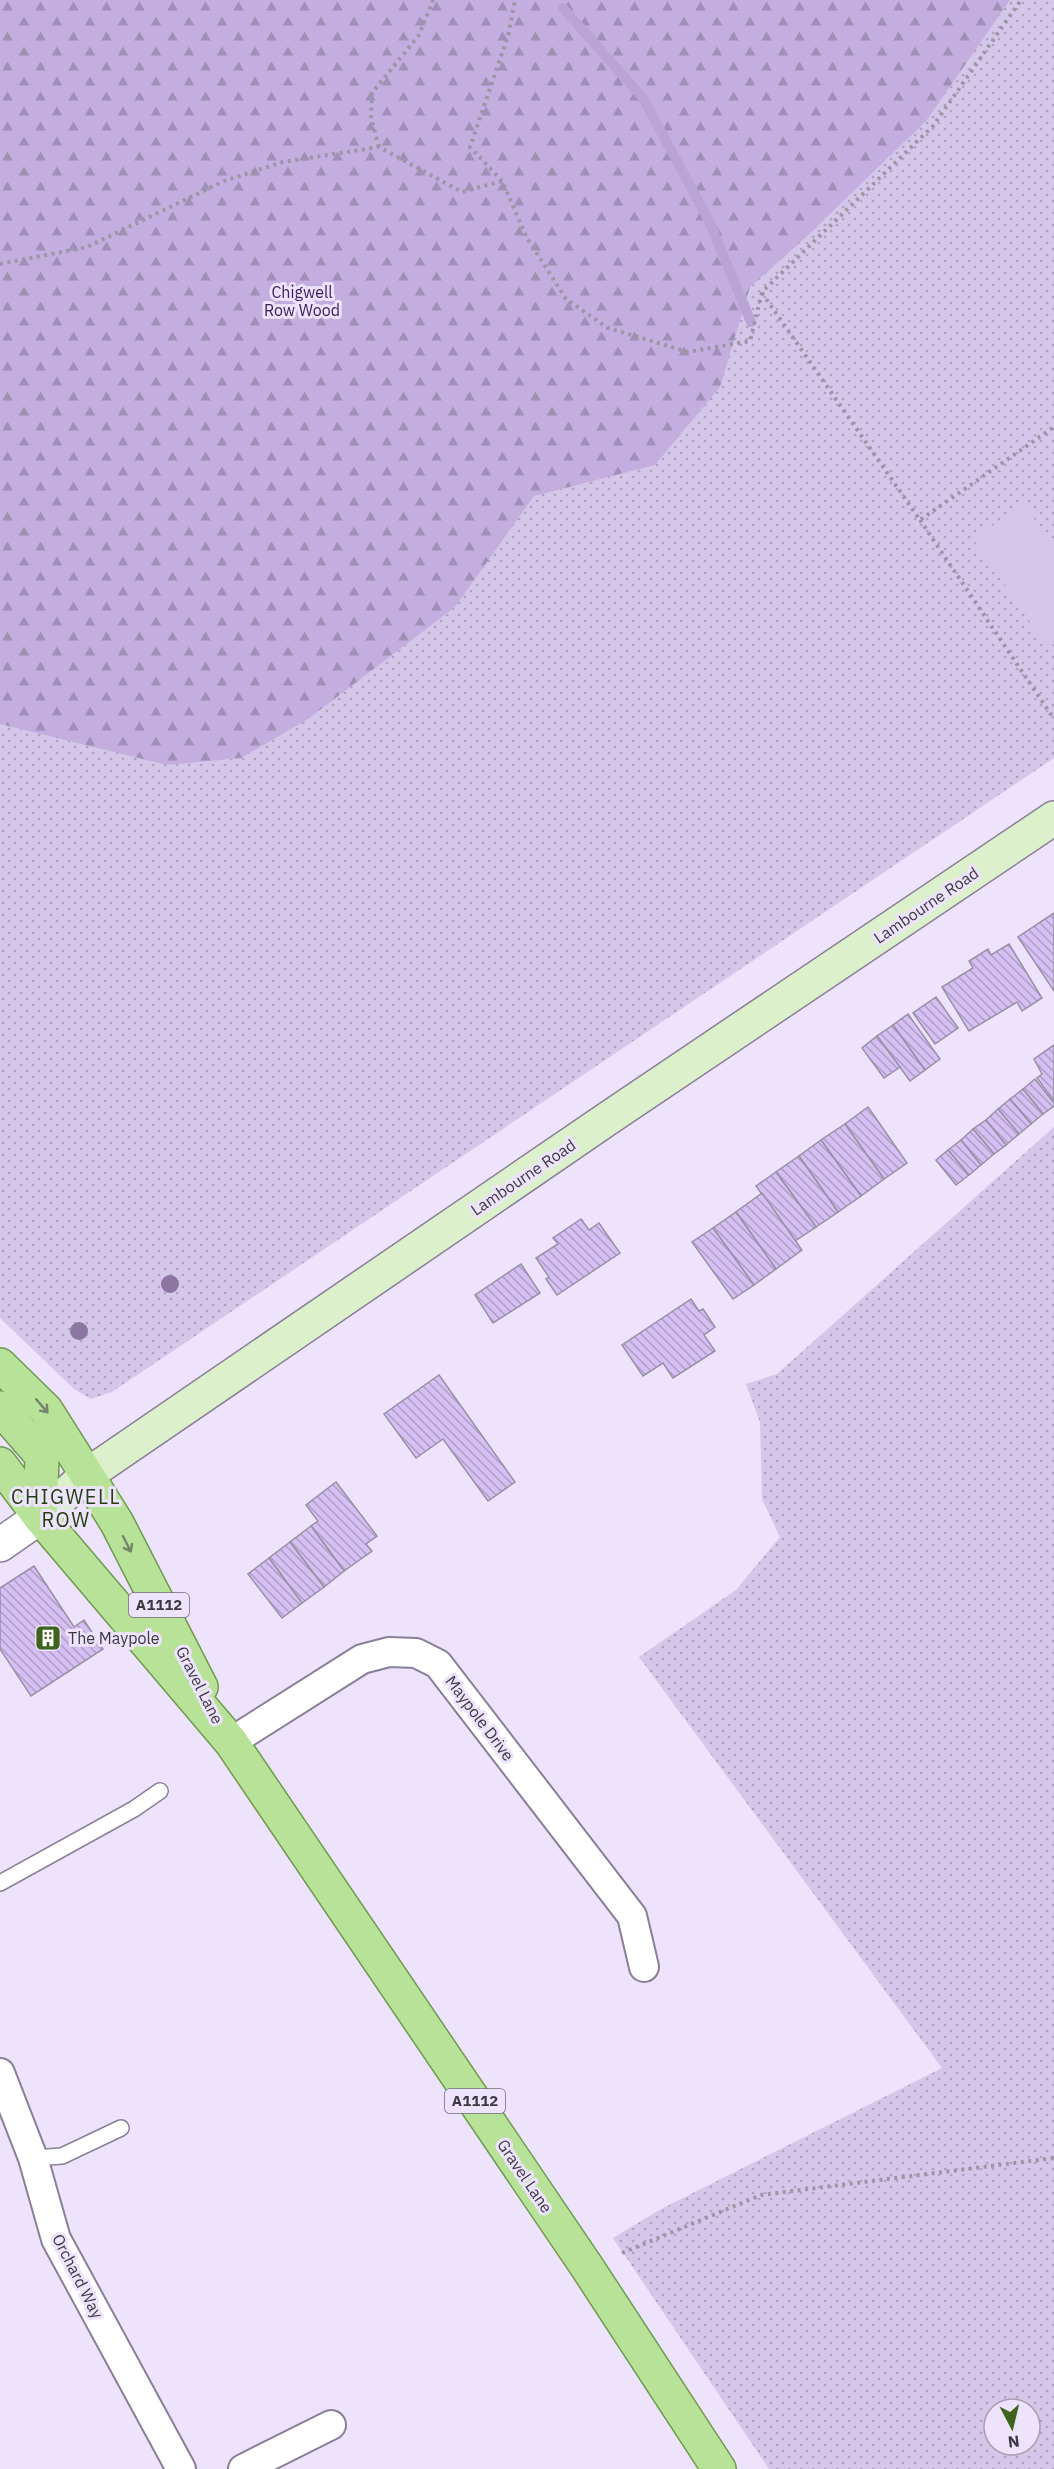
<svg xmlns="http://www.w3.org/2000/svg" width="1054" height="2469" viewBox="0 0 1054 2469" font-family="'IBM Plex Sans',sans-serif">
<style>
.grass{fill:url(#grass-dots);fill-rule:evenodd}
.forest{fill:url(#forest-firs)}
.pitch{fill:#d5c7e9}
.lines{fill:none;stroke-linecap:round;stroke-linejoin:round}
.stream{stroke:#baa4d5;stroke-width:10}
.building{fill:url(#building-back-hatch);stroke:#998fa6;stroke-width:1.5}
.service-casing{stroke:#897f96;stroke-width:18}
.minor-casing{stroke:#897f96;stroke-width:32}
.tertiary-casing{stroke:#897f96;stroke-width:36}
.secondary-casing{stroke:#897f96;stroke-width:36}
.primary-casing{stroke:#6f9a4e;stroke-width:36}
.path{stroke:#9c95a6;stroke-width:4;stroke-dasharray:3 4.5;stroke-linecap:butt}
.service{stroke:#fff;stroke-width:15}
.minor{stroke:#fff;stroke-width:28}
.tertiary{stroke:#fff;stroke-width:33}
.secondary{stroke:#dcf0cc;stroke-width:33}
.primary{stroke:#b9e299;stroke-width:33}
.tree{fill:#8b76a2}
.oneway{stroke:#748469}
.labels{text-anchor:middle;stroke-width:6;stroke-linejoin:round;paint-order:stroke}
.shield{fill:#ede3fc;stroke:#716b79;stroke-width:1.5}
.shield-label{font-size:15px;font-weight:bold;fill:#3c3841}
.park-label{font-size:16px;fill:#3b1d58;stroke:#ede3fc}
.street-label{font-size:16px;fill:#3c3841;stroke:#ede3fc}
.poi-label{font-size:16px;fill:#3c3841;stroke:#ede3fc;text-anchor:start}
.quarter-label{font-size:20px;letter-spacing:1.5px;fill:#253f0f;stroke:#ede3fc}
</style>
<defs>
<pattern id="grass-dots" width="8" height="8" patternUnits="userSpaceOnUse" patternTransform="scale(1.5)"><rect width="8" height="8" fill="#d5c7e9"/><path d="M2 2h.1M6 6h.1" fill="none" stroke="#aea3be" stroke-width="1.8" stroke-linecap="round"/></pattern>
<pattern id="forest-firs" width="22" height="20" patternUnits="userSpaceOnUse" patternTransform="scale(1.5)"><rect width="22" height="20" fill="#c3aedf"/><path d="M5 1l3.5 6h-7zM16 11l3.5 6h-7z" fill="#a08fb6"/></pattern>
<pattern id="building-back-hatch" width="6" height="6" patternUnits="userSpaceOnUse" patternTransform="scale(1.5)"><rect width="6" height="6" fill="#d6c0f3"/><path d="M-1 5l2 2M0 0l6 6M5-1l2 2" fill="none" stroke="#af9dc6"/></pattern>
</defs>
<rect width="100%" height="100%" fill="#ede3fc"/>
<!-- grass -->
<g class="grass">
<polygon points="0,0 1054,0 1054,758 112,1392 91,1399 74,1389 0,1318"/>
<path d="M1054 1127V2469H769L613 2238 661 2209 942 2068 639 1657 736 1590 780 1537 762 1499 760 1422 746 1384 777 1374ZM994 2409H1030V2445H994Z"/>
</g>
<!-- forest -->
<polygon class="forest" points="0,0 1010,0 926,121 803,240 750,287 720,387 655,465 534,496 455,607 308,719 241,758 167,765 0,724"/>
<!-- pitch -->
<polygon class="pitch" points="1024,504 1054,548 1054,644 1048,648 973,539"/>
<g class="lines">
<!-- stream -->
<polyline class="stream" points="563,8 643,98 709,221 751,322"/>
</g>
<!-- building -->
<g class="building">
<polygon points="1054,913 1054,991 1018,937"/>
<polygon points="1009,944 1042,998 1022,1011 1017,1002 969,1031 942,987 973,968 969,961 988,949 991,955"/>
<polygon points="936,997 958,1028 935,1044 913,1013"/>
<polygon points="908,1014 940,1059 925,1070 893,1025"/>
<polygon points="893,1025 925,1070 910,1081 877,1036"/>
<polygon points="877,1036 900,1067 884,1078 862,1048"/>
<polygon points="1054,1045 1054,1101 1037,1078 1042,1074 1034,1059"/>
<polygon points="1035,1079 1054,1103 1054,1106 1043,1114 1023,1089"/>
<polygon points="1023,1089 1043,1114 1031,1124 1010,1099"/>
<polygon points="1010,1099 1031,1124 1019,1134 998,1109"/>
<polygon points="868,1107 907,1163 884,1179 845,1124"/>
<polygon points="998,1109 1019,1134 1006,1145 986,1120"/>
<polygon points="986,1120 1006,1145 994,1154 973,1129"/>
<polygon points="845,1124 884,1179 861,1196 821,1140"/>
<polygon points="973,1129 994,1154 981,1165 961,1140"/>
<polygon points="821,1140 861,1196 838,1212 799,1156"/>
<polygon points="961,1140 981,1165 969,1175 948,1150"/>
<polygon points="948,1150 969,1175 956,1185 936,1160"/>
<polygon points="799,1156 838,1212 816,1227 776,1172"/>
<polygon points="776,1172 816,1227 795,1241 756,1186"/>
<polygon points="762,1193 802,1250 776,1269 736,1212"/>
<polygon points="736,1212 776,1269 754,1285 713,1228"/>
<polygon points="581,1219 589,1230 599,1223 620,1253 557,1295 546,1279 549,1277 536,1258 558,1244 553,1238"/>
<polygon points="713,1228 754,1285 733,1299 692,1242"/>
<polygon points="521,1264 540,1293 493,1323 475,1295"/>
<polygon points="691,1299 699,1311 703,1309 715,1327 704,1335 715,1351 673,1378 663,1363 643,1376 622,1345"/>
<polygon points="439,1375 515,1482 488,1501 443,1439 416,1458 384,1414"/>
<polygon points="336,1482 377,1536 366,1544 372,1551 344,1571 311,1526 318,1521 306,1505"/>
<polygon points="311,1526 344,1571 324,1587 290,1542"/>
<polygon points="290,1542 324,1587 302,1603 269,1558"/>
<polygon points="269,1558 302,1603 282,1618 248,1574"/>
<polygon points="34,1566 74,1627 84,1620 103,1649 31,1696 0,1649 0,1588"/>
</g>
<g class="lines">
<defs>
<g id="service">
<polyline points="0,1883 134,1809 160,1791"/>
<polyline points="33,2158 62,2156 121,2128"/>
</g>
<g id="minor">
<polyline points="231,1742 362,1659 389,1652 416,1653 438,1664 632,1916 644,1967"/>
<polyline points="0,2073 33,2158 56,2239 181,2469"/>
<polyline points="243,2469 331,2425"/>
</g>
<polyline id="tertiary" points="0,1545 40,1517"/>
<polyline id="secondary" points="40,1517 87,1475 610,1117 1054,818"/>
<g id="primary">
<polyline points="0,1365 46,1410 87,1475 117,1523 201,1687"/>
<polyline points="0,1408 42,1456 40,1517"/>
<polyline points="0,1464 40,1517 231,1742 587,2267 719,2469"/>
</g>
</defs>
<!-- service casing -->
<use href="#service" class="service-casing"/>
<!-- minor casing -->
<use href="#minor" class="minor-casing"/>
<!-- tertiary casing -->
<use href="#tertiary" class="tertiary-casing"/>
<!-- secondary casing -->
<use href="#secondary" class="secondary-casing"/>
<!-- primary casing -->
<use href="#primary" class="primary-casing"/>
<!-- path -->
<g class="path">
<polyline points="379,147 371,118 372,93 419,35 433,0"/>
<polyline points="502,181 470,147 508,36 515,0"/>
<polyline points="0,264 87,247 224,181 283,162 379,147 462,192 502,181 527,238 566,299 608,328 688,352 750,341 762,292 933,126 1021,0"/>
<polyline points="762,293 920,520 1054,427"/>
<polyline points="920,520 1054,719"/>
<polyline points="622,2253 761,2195 1054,2158"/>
</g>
<!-- service -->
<use href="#service" class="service"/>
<!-- minor -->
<use href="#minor" class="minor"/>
<!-- tertiary -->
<use href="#tertiary" class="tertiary"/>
<!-- secondary -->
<use href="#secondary" class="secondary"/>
<!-- primary -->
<use href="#primary" class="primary"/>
</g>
<!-- trees -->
<g class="tree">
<circle cx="170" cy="1284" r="9"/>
<circle cx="79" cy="1331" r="9"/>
</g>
<!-- one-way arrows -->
<defs><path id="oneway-shaft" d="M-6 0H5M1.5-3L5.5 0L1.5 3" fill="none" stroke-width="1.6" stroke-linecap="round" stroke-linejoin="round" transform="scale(1.5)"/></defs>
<g class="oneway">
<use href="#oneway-shaft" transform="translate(42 1406) rotate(49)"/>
<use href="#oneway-shaft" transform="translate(127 1544) rotate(63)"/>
</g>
<!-- icons -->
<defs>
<symbol id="building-square" viewBox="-11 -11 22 22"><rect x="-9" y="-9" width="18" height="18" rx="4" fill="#3d631d" stroke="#ede3fc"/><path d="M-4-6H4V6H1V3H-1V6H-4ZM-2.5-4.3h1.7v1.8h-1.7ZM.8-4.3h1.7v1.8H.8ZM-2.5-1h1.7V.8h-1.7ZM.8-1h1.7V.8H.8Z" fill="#fff"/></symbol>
</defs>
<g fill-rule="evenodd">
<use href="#building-square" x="33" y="1623" width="30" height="30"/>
</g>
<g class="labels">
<!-- shield labels -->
<g class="shield">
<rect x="129" y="1593" width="60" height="24" rx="4.5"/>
<rect x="445" y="2089" width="60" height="24" rx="4.5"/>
</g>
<g class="shield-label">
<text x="159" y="1610">A1112</text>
<text x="475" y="2106">A1112</text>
</g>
<!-- park labels -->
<g class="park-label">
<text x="302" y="298">Chigwell<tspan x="302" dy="18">Row Wood</tspan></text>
</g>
<!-- street labels -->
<g class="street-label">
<text transform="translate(926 905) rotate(-34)" y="6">Lambourne Road</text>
<text transform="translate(523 1177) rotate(-34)" y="6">Lambourne Road</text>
<text transform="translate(200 1685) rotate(63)" y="6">Gravel Lane</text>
<text transform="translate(480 1718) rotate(53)" y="6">Maypole Drive</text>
<text transform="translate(525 2176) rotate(56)" y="6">Gravel Lane</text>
<text transform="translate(78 2276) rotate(63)" y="6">Orchard Way</text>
</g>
<!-- poi labels -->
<g class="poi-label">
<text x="68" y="1644">The Maypole</text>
</g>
<!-- quarter labels -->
<g class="quarter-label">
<text x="66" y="1504">CHIGWELL<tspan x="66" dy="23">ROW</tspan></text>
</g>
</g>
<!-- north arrow -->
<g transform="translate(1012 2427) rotate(173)"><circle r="28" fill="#ede3fc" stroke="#a69fb1" stroke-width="1.5"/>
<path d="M0-4.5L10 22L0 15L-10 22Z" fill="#3d631d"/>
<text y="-9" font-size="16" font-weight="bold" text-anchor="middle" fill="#3c3841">N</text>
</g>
</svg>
